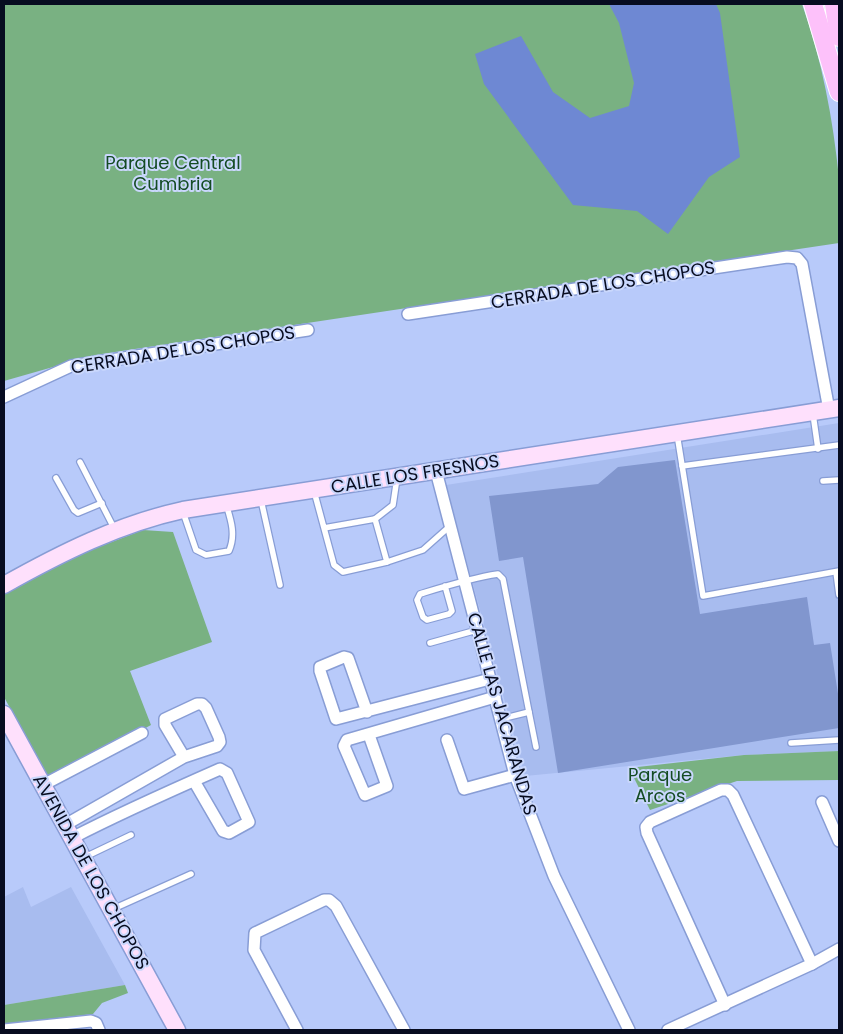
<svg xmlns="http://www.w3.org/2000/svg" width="843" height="1034" viewBox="0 0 843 1034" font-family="Poppins,sans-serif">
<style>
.built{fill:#a8bcef}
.green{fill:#79b182}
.water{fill:#6e88d3}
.building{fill:#8196ce}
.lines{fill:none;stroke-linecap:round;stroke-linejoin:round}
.lane-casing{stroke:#889dd5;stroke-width:8}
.street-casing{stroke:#889dd5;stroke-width:14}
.secondary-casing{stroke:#889dd5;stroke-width:19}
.primary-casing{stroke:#fff;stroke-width:20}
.lane{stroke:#fff;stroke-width:5.5}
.street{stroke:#fff;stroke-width:11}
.secondary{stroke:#fee0fc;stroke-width:16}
.primary{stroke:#fdc1fa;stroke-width:18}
.labels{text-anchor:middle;stroke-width:4;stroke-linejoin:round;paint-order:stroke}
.park-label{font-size:18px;fill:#144b23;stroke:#c9d7fc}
.street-label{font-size:18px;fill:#070c20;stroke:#c9d7fc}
</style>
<rect width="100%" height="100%" fill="#b8cafa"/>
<!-- built -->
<g class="built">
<polygon points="839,423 839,751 744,755 525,776 446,485"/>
<polygon points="23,887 31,907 71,887 125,985 4,1005 4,897"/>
</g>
<!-- green -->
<g class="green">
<path d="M4 4H802C822 60 833 119 839 178 841 200 839 222 839 243L95 355 4 381Z"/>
<polygon points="143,530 173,532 212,642 130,671 151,725 49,780 4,697 4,591 57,563"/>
<polygon points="839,751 839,780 737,781 650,810 629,768 744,755"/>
<polygon points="125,985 128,993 102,1003 93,1014 4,1024 4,1005"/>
</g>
<!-- water -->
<polygon class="water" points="609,4 716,4 720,13 740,157 709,177 668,234 637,211 573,205 484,84 475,54 521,36 553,92 590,118 629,106 634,83 619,23"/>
<!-- building -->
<polygon class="building" points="675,460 700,614 807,597 814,645 830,643 839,700 839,728 558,773 523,557 499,561 489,496 598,484 618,467"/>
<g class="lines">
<defs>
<g id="lane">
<polyline points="813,414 818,449"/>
<polyline points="677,434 703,596 839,571"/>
<polyline points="80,462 115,530"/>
<polyline points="682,466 839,445"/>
<polyline points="56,478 74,510 78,513 102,503"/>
<polyline points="823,481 839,480"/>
<polyline points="314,491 334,565 343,572 387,562 375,519 324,528"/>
<polyline points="261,500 280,585"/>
<path d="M183 512 196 550 206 555 229 551C236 535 231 520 226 504"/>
<polyline points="375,519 393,505 397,478"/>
<polyline points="387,562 423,550 450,526"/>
<polyline points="836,572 839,595"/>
<path d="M445 586 452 611 449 614 427 620 423 617 417 600 420 594C446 586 471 578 498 574L503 579 529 712 501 719"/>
<polyline points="430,643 477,630"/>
<polyline points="529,712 536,747"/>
<polyline points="791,743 839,740"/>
<polyline points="85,857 131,835"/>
<polyline points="113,909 191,874"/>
</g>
<g id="street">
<polyline points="408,314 787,257 797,258 802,264 829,410"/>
<polyline points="4,397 71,366 308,330"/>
<polyline points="436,471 515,775 554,876 629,1030"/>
<polyline points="367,712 348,658 344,657 320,667 320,671 336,719 490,679"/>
<polyline points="369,735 387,786 365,795 344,746 347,740 495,697"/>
<polyline points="447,740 464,789 515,775"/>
<polyline points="43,785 142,733"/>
<polyline points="822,802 839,841"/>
<polyline points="65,825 184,757 217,746 220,742 219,737 206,708 202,704 197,704 165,719 165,725 184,757"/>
<path d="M72 838C120 813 170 791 220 769L227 773 249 822 229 833 223 831 194 781"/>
<polyline points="725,1005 647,833 646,827 650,822 721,790 728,790 733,795 812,964"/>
<polyline points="4,1030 91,1021 96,1023 99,1030"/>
<polyline points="297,1030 254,950 255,933 324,900 329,900 336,906 404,1030"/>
<polyline points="668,1030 812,964 839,949"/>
</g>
<g id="secondary">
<path d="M4 585C61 553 119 524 183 510L839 408"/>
<polyline points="4,714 177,1030"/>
</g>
<g id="primary">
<polyline points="813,4 839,92"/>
<polyline points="834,4 839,37"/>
</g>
</defs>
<!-- lane casing -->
<use href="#lane" class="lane-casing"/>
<!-- street casing -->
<use href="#street" class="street-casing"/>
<!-- secondary casing -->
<use href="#secondary" class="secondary-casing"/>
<!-- primary casing -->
<use href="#primary" class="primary-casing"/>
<!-- lane -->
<use href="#lane" class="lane"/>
<!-- street -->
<use href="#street" class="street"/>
<!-- secondary -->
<use href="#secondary" class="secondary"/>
<!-- primary -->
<use href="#primary" class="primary"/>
</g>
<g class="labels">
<!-- park labels -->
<g class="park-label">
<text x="173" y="169">Parque Central<tspan x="173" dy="21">Cumbria</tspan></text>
<text x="660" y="781">Parque<tspan x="660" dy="21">Arcos</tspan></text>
</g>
<!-- street labels -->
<g class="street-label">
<text transform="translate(603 285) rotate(-9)" y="6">CERRADA DE LOS CHOPOS</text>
<text transform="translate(183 350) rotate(-9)" y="6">CERRADA DE LOS CHOPOS</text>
<text transform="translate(415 474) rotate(-9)" y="6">CALLE LOS FRESNOS</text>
<text transform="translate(502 714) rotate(74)" y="6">CALLE LAS JACARANDAS</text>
<text transform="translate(91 872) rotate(61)" y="6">AVENIDA DE LOS CHOPOS</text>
</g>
</g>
<!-- border -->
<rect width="843" height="1034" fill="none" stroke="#070c20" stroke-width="10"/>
</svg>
